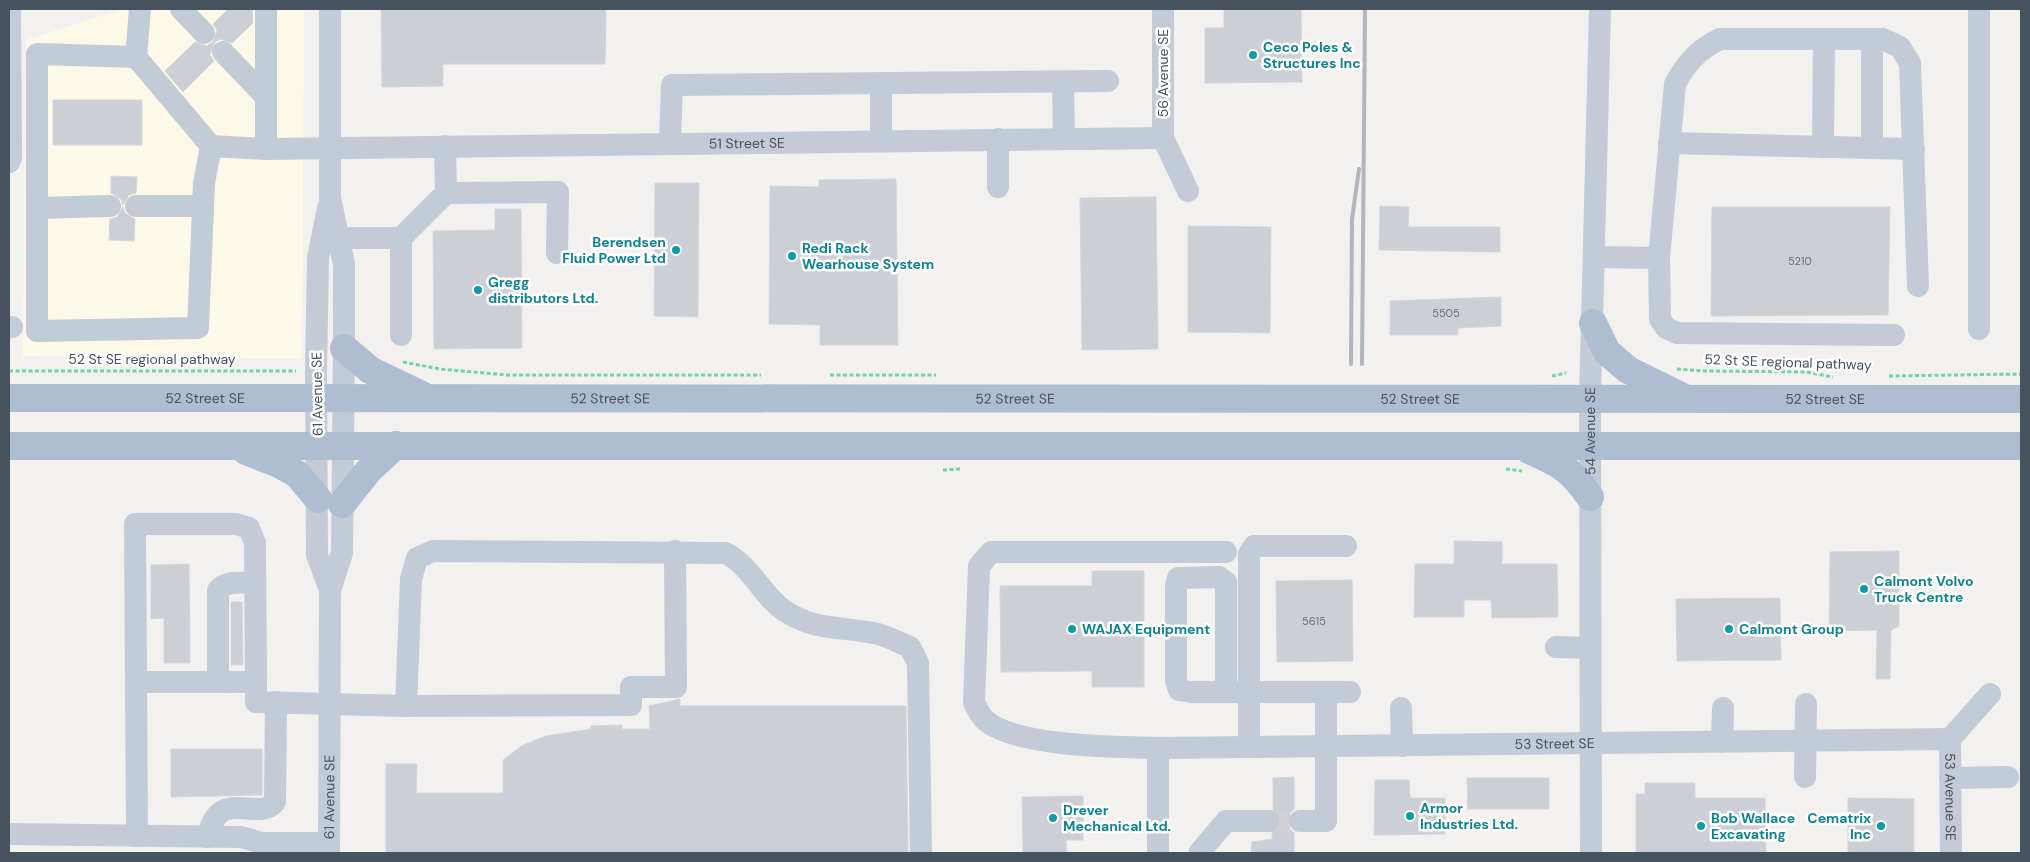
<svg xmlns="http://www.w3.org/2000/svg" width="2030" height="862" viewBox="0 0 2030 862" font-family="'DM Sans',sans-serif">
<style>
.commercial{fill:#fdf9e9}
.building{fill:#cccfd5;stroke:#d4d6dc}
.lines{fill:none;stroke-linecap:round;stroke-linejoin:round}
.minor-tunnel{stroke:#d1d0d3;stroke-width:22;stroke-dasharray:22 11;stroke-linecap:butt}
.path{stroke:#72d2a9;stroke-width:3;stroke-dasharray:4 2.5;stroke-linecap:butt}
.minor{stroke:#c3cbd6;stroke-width:22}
.major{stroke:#aebdd0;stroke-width:28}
.rail{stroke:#b2b5bb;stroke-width:4}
.culture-dot{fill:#0f9aa8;stroke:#fff;stroke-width:2}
.labels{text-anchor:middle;stroke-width:5;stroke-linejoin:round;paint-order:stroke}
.number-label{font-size:11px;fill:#68717c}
.culture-label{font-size:14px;font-weight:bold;fill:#0d838f;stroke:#fff;text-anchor:start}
.street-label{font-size:14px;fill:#47525f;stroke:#fff}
</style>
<rect width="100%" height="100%" fill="#f3f0f0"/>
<!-- commercial -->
<polygon class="commercial" points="122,9 304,9 302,359 23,356 26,40"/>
<!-- building -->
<g class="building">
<polygon points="228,9 252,9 253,23 232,43 220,39 214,43 210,55 214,61 183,92 165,71 195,42 207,46 213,42 217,30 213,24"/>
<polygon points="381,9 606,9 605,64 443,64 443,86 382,87"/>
<polygon points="1224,9 1301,9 1302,82 1205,83 1205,28 1224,28"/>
<rect x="53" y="100" width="89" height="45"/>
<polygon points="111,176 137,177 136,193 129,195 123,205 121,199 111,193"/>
<polygon points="896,179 898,345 820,345 820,325 769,324 770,186 819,187 819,180"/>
<polygon points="655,183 699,183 698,317 654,316"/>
<polygon points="1156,197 1158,349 1082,350 1080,198"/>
<polygon points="1380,206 1409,207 1408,227 1500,227 1500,252 1379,250"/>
<polygon points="123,207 125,213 135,219 134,241 109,240 110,219 117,217"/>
<polygon points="1712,207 1890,207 1888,315 1711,316"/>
<polygon points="495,209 521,209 522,348 434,349 433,231 495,230"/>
<polygon points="1188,226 1271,227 1270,333 1188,332"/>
<polygon points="1501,297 1501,326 1458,328 1458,335 1390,335 1390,301"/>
<polygon points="1454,541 1502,542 1502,564 1557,564 1558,617 1492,618 1491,600 1464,600 1464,617 1414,617 1415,564 1454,564"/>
<polygon points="1899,551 1899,626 1891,630 1890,679 1876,679 1877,630 1829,631 1830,552"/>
<polygon points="189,564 190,663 164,663 164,618 151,619 151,565"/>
<polygon points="1092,571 1144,571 1144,687 1092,687 1092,671 1001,672 1000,586 1092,586"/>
<polygon points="1352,580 1353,661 1277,662 1276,581"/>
<polygon points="1780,598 1781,660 1677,661 1676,599"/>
<polygon points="231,602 242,602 243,665 231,665"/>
<polygon points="680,699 680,706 906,706 908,853 386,853 386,764 417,764 416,793 503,793 503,760 523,745 546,736 591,729 591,726 622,725 622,729 650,729 649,706"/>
<polygon points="171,749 262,749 262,795 171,797"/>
<polygon points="1294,777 1294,809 1289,814 1287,821 1289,828 1294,833 1294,853 1251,853 1252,842 1272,839 1272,833 1280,827 1280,815 1273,809 1273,778"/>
<polygon points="1467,778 1549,778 1549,809 1468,809"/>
<polygon points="1375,780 1409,780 1410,798 1445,798 1445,834 1374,835"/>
<polygon points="1645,783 1695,783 1695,798 1765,798 1766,853 1636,853 1636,794 1645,794"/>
<polygon points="1083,796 1083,840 1066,840 1067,853 1023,853 1022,797"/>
<polygon points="1848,798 1914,799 1914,853 1848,853"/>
</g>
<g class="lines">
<!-- minor-tunnel -->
<polyline class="minor-tunnel" points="1268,821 1300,821"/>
<!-- path -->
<g class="path">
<polyline points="403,362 440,369 507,375 761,375"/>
<polyline points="1677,369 1705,371 1807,372 1833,377"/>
<polyline points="9,371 296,371"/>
<polyline points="830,375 936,375"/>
<polyline points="1552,376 1566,373"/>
<polyline points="1889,376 2021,374"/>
<polyline points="1506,469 1522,471"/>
<polyline points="943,470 960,469"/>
</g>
<!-- minor -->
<g class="minor">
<path id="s1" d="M140 9 136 57 37 54V331L198 328 204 183 211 146 266 149 1163 138"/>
<polyline points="181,9 204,33"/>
<polyline points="266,9 266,149"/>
<polyline points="1163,9 1163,138 1188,191"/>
<polyline points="1979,9 1979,329"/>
<polyline points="223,52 266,97"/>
<polyline points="136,57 211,146"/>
<polyline points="1063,82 1064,139"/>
<polyline points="998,139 998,187"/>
<polyline points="881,140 881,84"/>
<polyline points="670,143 672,85 1108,81"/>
<polyline points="1669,143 1914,149"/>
<polyline points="1823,147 1824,39"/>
<polyline points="1872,148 1872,39"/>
<polyline points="9,162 11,158 10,9"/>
<polyline points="446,193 558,192 557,253"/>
<polyline points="136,206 203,206"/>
<polyline points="37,208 110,206"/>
<polyline points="328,208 318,258 316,374 317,555 330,590"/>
<polyline points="338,238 401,238 446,193 445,146"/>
<polyline points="401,238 401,335"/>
<polyline points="1595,257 1659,258 1660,319 1666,328 1677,333 1894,335"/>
<path d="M1659 258 1675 84C1686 63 1699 49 1720 39H1883L1900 47 1910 63 1918 286"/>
<polyline points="9,327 12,327"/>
<path id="s2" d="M1226 552H991L979 566 974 703C977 708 980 715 984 719 1012 747 1119 747 1158 748L1950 739"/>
<polyline points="1556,647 1590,648"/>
<path d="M136 682H256V702L406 706 411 579 417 558 433 551 725 553C750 564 762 596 785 611 817 632 844 626 878 634 889 637 900 643 910 647L918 663 921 853"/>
<path d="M218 682V590C227 580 243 583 255 583"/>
<polyline points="1226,692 1226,582 1219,577 1178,578 1176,585 1176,681 1179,690 1191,692 1350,692"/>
<polyline points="406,706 631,705 631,687 676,687 675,551"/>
<polyline points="1401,708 1402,746"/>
<path id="s3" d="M1950 739 1951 853"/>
<polyline points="1950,739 1990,694"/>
<polyline points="1722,742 1723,708"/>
<polyline points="1249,747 1249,554 1254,546 1346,546"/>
<polyline points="1805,777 1806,704"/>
<polyline points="1950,778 2008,777"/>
<polyline points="1300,821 1326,821 1326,692"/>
<polyline points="9,834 241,837 262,843 329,843"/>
<polyline points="137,836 135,524 236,524 249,528 255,543 256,682"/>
<path d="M207 837C210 829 213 818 220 813 234 800 263 818 275 802L276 702"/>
<path id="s4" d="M329 853 330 590 342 553 344 348V264L330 198V9"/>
<polyline points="1158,853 1158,748"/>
<polyline points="1199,853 1226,821 1268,821"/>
<path id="s5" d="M1591 853 1590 399 1600 9"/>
</g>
<!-- major -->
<g class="major">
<polyline points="1593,323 1607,352 1628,370 1681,396"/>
<polyline points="344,348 370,370 422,395"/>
<path id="s6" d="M9 398 2021 399"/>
<polyline points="9,446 2021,446"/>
<path d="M1529 450C1560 464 1570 468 1590 497"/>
<polyline points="246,451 279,464 297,474 318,499"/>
<polyline points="342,504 369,470 396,445"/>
</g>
<!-- rail -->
<g class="rail">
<polyline points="1351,364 1352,219 1359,169"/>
<polyline points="1362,364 1365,9"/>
</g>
</g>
<!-- markers -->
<g class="culture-dot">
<circle cx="1253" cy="55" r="5"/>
<circle cx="676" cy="250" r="5"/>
<circle cx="792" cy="256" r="5"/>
<circle cx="478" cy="290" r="5"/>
<circle cx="1864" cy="589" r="5"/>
<circle cx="1072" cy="629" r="5"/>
<circle cx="1729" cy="629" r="5"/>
<circle cx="1410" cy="816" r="5"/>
<circle cx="1053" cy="818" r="5"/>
<circle cx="1701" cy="826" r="5"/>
<circle cx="1881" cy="826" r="5"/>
</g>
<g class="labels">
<!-- number labels -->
<g class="number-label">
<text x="1800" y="265">5210</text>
<text x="1446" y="317">5505</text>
<text x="1314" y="625">5615</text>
</g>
<!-- culture labels -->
<g class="culture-label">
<text x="1263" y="52">Ceco Poles &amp;<tspan x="1263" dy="16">Structures Inc</tspan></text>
<text x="666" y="247" text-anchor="end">Berendsen<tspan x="666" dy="16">Fluid Power Ltd</tspan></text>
<text x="802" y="253">Redi Rack<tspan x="802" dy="16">Wearhouse System</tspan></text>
<text x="488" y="287">Gregg<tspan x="488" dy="16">distributors Ltd.</tspan></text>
<text x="1874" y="586">Calmont Volvo<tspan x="1874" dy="16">Truck Centre</tspan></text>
<text x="1082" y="634">WAJAX Equipment</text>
<text x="1739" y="634">Calmont Group</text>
<text x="1420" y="813">Armor<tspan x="1420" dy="16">Industries Ltd.</tspan></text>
<text x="1063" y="815">Drever<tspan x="1063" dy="16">Mechanical Ltd.</tspan></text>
<text x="1711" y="823">Bob Wallace<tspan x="1711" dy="16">Excavating</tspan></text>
<text x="1871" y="823" text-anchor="end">Cematrix<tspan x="1871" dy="16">Inc</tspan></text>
</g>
<!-- street labels -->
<g class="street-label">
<text transform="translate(1163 73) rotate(-90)" y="5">56 Avenue SE</text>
<text dy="5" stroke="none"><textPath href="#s1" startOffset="1304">51 Street SE</textPath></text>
<text x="152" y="364">52 St SE regional pathway</text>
<text transform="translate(1788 362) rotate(2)" y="5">52 St SE regional pathway</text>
<text transform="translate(317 394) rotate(-91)" y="5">61 Avenue SE</text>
<text dy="5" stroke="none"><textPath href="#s6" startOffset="601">52 Street SE</textPath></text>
<text dy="5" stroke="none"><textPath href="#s6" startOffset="1006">52 Street SE</textPath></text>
<text dy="5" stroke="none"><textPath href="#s6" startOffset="196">52 Street SE</textPath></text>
<text dy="5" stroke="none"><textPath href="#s6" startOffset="1411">52 Street SE</textPath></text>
<text dy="5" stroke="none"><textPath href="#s6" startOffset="1816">52 Street SE</textPath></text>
<text dy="5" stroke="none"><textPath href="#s5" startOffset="422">54 Avenue SE</textPath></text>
<text dy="5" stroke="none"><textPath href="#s2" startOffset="985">53 Street SE</textPath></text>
<text dy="5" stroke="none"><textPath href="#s3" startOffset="58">53 Avenue SE</textPath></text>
<text dy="5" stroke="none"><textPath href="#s4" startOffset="56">61 Avenue SE</textPath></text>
</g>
</g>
<!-- border -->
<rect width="2030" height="862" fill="none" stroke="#47525f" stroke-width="20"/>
</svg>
